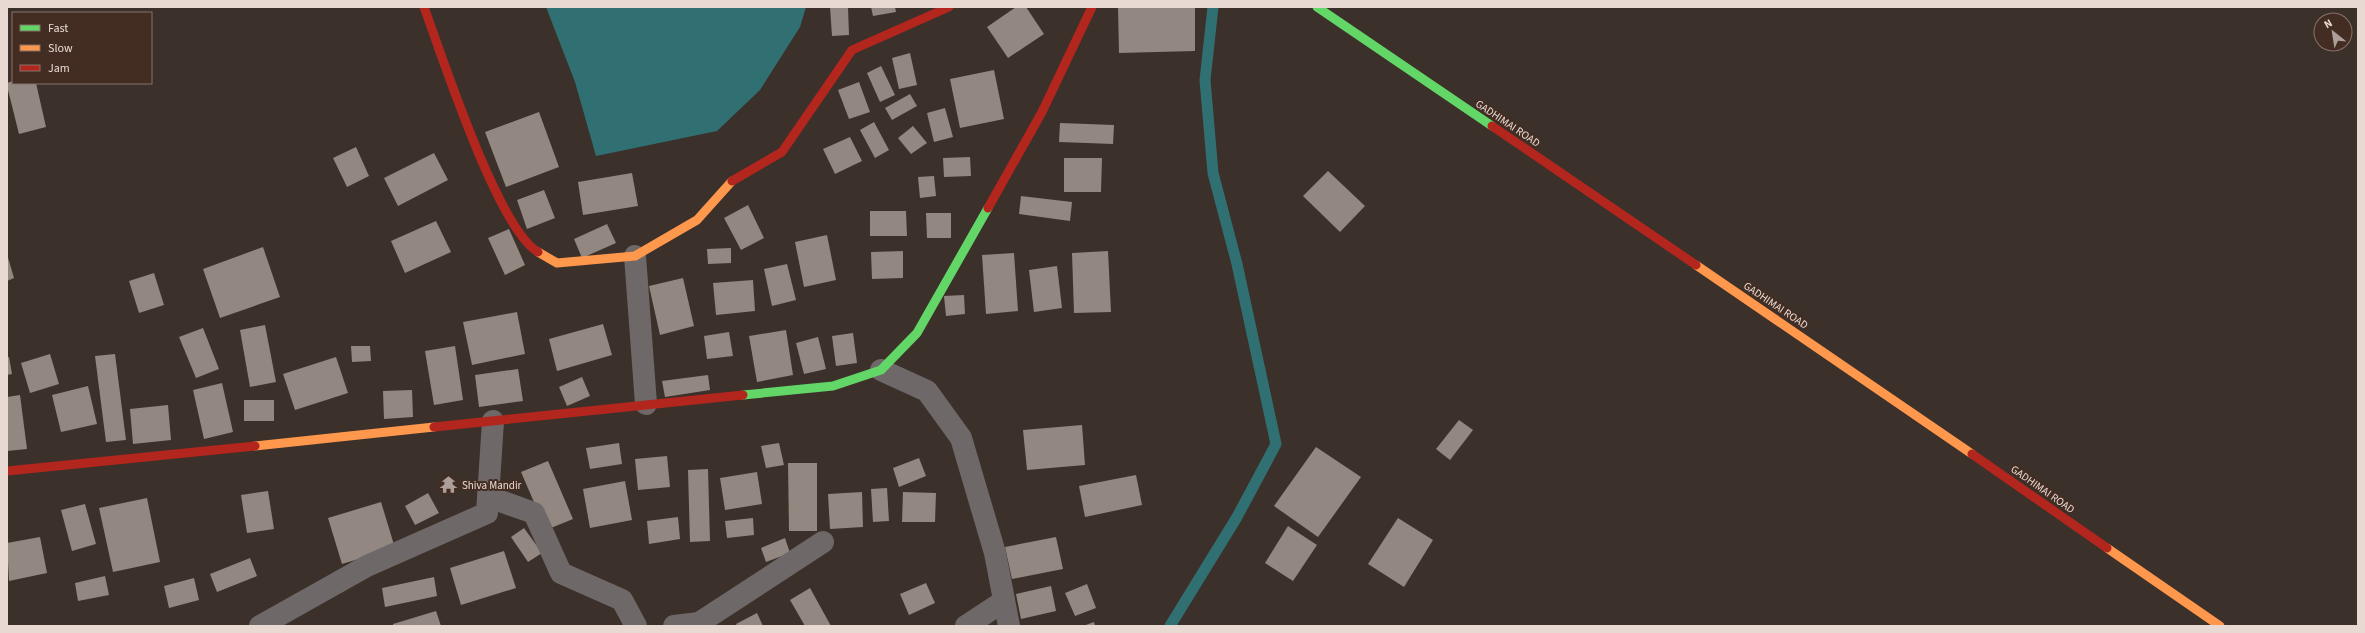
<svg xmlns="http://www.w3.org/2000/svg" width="2365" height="633" viewBox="0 0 2365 633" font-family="'Source Sans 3',sans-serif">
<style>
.water{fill:#307073}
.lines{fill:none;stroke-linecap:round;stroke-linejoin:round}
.stream{stroke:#307073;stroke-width:11}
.building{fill:#928781}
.street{stroke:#6e6868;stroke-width:22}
.fast{stroke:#63d668;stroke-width:9}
.slow{stroke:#ff974d;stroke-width:9}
.jam{stroke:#b3261e;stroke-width:9}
.labels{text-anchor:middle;stroke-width:4;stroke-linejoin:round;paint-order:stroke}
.street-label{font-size:11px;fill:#e8dad3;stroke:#432d23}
.poi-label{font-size:11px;fill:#e8dad3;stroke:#432d23;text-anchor:start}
</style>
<rect width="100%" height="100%" fill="#3c302a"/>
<!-- water -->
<polygon class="water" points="546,7 806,7 800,27 760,90 717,131 596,156 575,82"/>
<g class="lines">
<!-- stream -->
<polyline class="stream" points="1170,626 1237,517 1276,444 1237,264 1213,173 1205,80 1213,7"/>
</g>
<!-- building -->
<g class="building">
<polygon points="830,7 848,7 849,35 832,36"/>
<polygon points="871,7 895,7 896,12 873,16"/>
<polygon points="1016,7 1026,7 1044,34 1008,58 987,27"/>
<polygon points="1118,7 1195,7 1195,51 1119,53"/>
<polygon points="910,53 917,85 899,89 892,58"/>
<polygon points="881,66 895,95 880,102 867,73"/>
<polygon points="994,70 1004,119 960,128 950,79"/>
<polygon points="13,81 13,83 36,83 46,127 19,134 7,86 7,83"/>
<polygon points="859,82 870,112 849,119 838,90"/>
<polygon points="910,94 917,106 892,120 885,108"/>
<polygon points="945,108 953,137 934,142 927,113"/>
<polygon points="539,112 559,167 506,187 485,132"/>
<polygon points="874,122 889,150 875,158 860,130"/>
<polygon points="1060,123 1114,125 1113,144 1059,142"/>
<polygon points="913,126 927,143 911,154 898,138"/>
<polygon points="850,137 862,161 835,174 823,149"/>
<polygon points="356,147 369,176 347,187 333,158"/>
<polygon points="434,153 448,180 398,206 384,178"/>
<polygon points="970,157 971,176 944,177 943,158"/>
<polygon points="1064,158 1102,158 1101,192 1064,192"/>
<polygon points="1328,171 1365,206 1340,232 1303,196"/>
<polygon points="632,173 638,206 583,215 578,182"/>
<polygon points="934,176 936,196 920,198 918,177"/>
<polygon points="544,190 555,218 527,229 517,200"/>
<polygon points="1021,196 1072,202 1070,221 1019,214"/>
<polygon points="748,205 764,238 741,250 724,218"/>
<polygon points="870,211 906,211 907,236 870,236"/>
<polygon points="926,213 951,213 951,238 927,238"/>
<polygon points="436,221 451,252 405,273 391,241"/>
<polygon points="607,224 616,243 582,258 574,239"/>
<polygon points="509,229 525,265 505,275 488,238"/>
<polygon points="827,235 836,280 804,287 795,242"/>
<polygon points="263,247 280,297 220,318 203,269"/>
<polygon points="731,248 731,263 708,264 707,249"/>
<polygon points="903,251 903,278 872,279 871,252"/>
<polygon points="1108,251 1111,312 1074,313 1072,253"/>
<polygon points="1014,253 1018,311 986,314 982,255"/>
<polygon points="7,254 14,278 7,281"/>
<polygon points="787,264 796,300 772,306 764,269"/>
<polygon points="1057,266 1062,308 1034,312 1029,270"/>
<polygon points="154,273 164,305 139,313 129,281"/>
<polygon points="683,278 694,326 660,335 649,286"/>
<polygon points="753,280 755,311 716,315 713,283"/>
<polygon points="964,295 965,314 946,316 944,296"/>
<polygon points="517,312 525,354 472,365 463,322"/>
<polygon points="603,324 612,355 557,371 549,339"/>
<polygon points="265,325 276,382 250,387 240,330"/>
<polygon points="203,328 219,369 196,378 179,337"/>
<polygon points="786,330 793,375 757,382 749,336"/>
<polygon points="729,332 733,356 707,359 704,336"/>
<polygon points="853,333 857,363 836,366 832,336"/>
<polygon points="818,337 826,369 804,374 796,343"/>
<polygon points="351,346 370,346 371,361 352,362"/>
<polygon points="455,346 463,400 434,405 425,351"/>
<polygon points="50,354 59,384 30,393 21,363"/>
<polygon points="115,354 126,440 106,442 95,356"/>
<polygon points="7,357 9,357 12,374 7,375"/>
<polygon points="336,357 348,393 295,410 283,374"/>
<polygon points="518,369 523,401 479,407 475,375"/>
<polygon points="708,375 710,390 665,397 662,381"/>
<polygon points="582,377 590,396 567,406 559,387"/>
<polygon points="222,383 233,432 204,439 193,390"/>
<polygon points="88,386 97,424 61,432 52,395"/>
<polygon points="412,390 413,417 384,419 383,391"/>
<polygon points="20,395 27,449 7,451 7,397"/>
<rect x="244" y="400" width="30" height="21"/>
<polygon points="168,405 171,440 133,444 130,409"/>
<polygon points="1459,420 1473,430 1450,460 1436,449"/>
<polygon points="1082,425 1085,465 1027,470 1023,430"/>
<polygon points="619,443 622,464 590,469 586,448"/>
<polygon points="779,443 784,465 766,468 761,446"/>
<polygon points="1316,447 1361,477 1318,537 1274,506"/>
<polygon points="667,456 670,487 638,490 635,459"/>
<polygon points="919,458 926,476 899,487 893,468"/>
<polygon points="548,461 573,519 546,530 521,472"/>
<polygon points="788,463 817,463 817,531 789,531"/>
<polygon points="708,469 710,541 690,542 688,470"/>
<polygon points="757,472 762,504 725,510 720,478"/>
<polygon points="1136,475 1142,505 1085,517 1079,486"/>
<polygon points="625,481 632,520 590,528 583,489"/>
<polygon points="887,488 889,521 873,522 871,489"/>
<polygon points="268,491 274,529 247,533 241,495"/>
<polygon points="862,492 863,527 830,529 828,494"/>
<polygon points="903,492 936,493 935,522 902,522"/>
<polygon points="428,493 439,513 415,525 405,506"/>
<polygon points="147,498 160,562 113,572 99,508"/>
<polygon points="381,502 395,548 342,564 328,518"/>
<polygon points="85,504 96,544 72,551 61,510"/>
<polygon points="678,517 680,539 649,544 647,521"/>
<polygon points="753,518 754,535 727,538 725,521"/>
<polygon points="1398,518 1433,540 1404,587 1368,564"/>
<polygon points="1288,526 1317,545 1293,581 1265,563"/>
<polygon points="524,528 542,553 528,562 511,537"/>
<polygon points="40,537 47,573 9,581 7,543"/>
<polygon points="1056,537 1063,569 1012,579 1005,547"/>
<polygon points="785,538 790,553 766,562 761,548"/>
<polygon points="504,551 516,588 461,605 450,568"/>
<polygon points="250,558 257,576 217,592 210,574"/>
<polygon points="105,576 109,595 78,601 75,583"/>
<polygon points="434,577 437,596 385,607 382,588"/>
<polygon points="194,578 199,600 169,608 164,586"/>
<polygon points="926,583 935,603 909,615 900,594"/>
<polygon points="1087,584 1096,608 1075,616 1065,593"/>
<polygon points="1051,586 1056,611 1021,619 1016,594"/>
<polygon points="810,588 831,626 805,626 790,600"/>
<polygon points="436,611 441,626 393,626 393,624"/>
<polygon points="757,613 763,626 737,626 736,624"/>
<polygon points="1094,622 1095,626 1083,626"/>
</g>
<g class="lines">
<!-- street -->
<g class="street">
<polyline points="635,256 646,404"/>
<polyline points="881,370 927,391 961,438 995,553 1009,626"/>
<polyline points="489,497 534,513 561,573 622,600 636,626"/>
<polyline points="699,623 823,542"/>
<polyline points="260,626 367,566 487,513 493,421"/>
<polyline points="674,626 699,623 701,626"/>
<polyline points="966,626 1004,601"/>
</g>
<!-- fast -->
<g class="fast">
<polyline points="1317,7 1492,126"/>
<polyline points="743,395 833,386 881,370 917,333 988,208"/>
</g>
<!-- slow -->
<g class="slow">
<polyline points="538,252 557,263 635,256 697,220 732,181"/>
<polyline points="1696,265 1972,454"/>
<polyline points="255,446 434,427"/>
<polyline points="2107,548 2220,626"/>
</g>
<!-- jam -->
<g class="jam">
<path d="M424 7C442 56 498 229 538 252"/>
<polyline points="1492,126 1696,265"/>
<polyline points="732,181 782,152 852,50 949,7"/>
<polyline points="988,208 1042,112 1092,7"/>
<polyline points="434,427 743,395"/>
<polyline points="1972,454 2107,548"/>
<polyline points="7,471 255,446"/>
</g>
</g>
<!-- icons -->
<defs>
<symbol id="temple-bare" viewBox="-9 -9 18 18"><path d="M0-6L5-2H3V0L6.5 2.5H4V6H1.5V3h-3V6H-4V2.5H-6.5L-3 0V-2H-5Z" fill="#ac9e98" stroke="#432d23" stroke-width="2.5" paint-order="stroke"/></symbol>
</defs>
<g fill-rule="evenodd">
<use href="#temple-bare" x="436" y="472" width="25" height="25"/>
</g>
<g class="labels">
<!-- street labels -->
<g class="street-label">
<text transform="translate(1508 123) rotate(34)" y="4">GADHIMAI ROAD</text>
<text transform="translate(1776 305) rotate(34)" y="4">GADHIMAI ROAD</text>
<text transform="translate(2043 489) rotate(35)" y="4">GADHIMAI ROAD</text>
</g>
<!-- poi labels -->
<g class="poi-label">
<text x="462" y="489">Shiva Mandir</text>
</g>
</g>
<!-- border -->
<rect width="2365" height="633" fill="none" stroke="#e8dad3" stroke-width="16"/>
<!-- legend -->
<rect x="12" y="12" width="140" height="72" fill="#432d23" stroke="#857269"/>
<rect x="20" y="25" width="20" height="6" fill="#63d668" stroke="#857269"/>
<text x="48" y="32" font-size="12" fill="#e8dad3">Fast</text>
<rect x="20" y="45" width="20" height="6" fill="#ff974d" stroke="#857269"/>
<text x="48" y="52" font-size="12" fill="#e8dad3">Slow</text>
<rect x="20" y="65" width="20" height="6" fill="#b3261e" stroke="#857269"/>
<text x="48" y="72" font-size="12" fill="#e8dad3">Jam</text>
<!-- north arrow -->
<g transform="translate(2333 32) rotate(330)"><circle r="19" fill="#432d23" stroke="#857269"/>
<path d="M0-3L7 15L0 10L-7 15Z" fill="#ac9e98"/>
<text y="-6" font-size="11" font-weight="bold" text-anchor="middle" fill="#e8dad3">N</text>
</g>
</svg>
